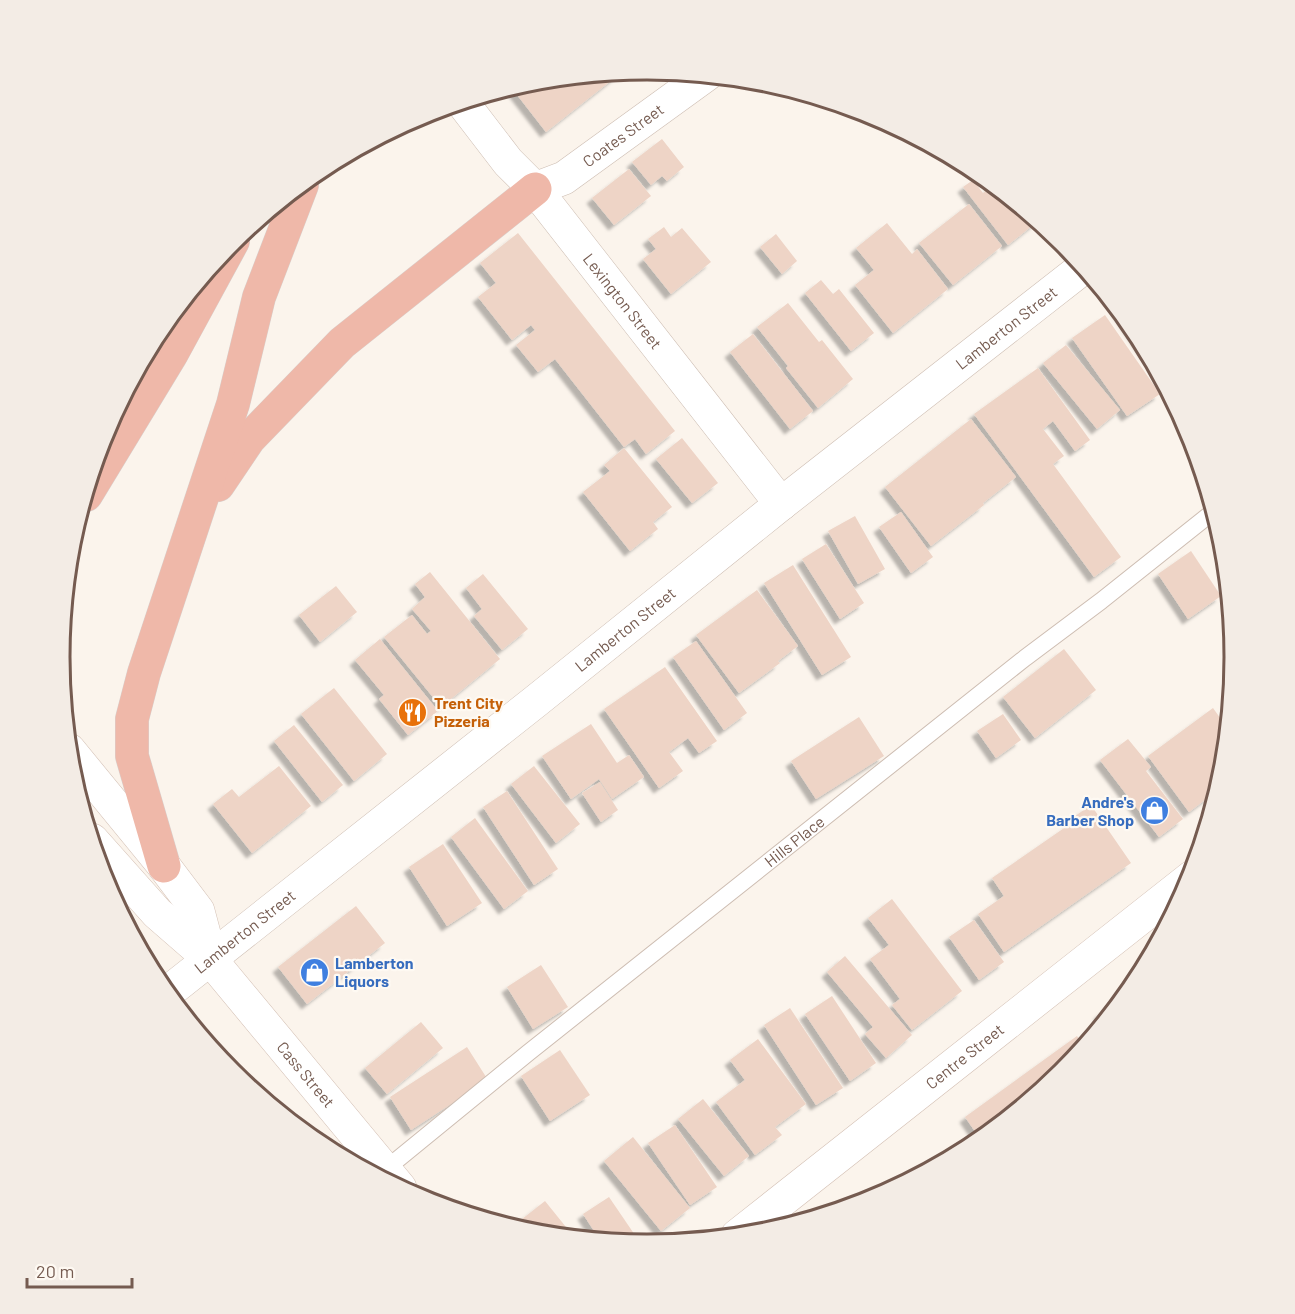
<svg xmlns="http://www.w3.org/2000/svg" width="1295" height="1314" viewBox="0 0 1295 1314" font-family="Barlow,sans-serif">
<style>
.building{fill:#eed4c6;filter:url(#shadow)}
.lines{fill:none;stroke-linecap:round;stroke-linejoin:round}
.lane-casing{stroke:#cdbdb2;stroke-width:18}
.street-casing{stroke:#cdbdb2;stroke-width:34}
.secondary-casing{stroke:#d2beb2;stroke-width:34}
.highway-casing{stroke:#d8d1ce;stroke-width:34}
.lane{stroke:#fff;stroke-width:16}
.street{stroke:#fff;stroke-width:33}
.secondary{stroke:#fff;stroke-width:33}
.highway{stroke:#efb8a9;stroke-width:33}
.labels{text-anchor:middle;stroke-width:4.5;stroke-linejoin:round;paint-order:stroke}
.street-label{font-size:16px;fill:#755b50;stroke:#fef9f2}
.food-label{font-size:16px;font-weight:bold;fill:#c56008;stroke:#fef9f2;text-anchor:start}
.shop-label{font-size:16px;font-weight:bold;fill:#366cbe;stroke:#fef9f2;text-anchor:end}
.rim{fill:none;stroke:#755b50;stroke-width:3}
</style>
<defs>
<filter id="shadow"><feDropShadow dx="-5.5" dy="5.5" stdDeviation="1.5" flood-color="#0004"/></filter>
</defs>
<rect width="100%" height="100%" fill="#fbf4ec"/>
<!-- building -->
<g class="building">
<polygon points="622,72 546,132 511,87 533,81"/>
<polygon points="662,139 684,167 667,181 662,176 651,185 632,162"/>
<polygon points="629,169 651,196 614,225 592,198"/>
<polygon points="973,180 983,193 992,186 990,182 1038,221 1008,245 963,187"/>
<polygon points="969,204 1002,246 953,285 919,243"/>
<polygon points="887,223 912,254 917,249 948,289 893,333 855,285 874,270 856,248"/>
<polygon points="664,227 671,237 682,228 711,262 671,294 643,259 656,249 648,239"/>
<polygon points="518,233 675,431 646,454 635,439 624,447 555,359 538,372 516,345 535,330 531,325 512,340 478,297 496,283 480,263"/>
<polygon points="776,234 797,261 782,274 760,247"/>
<polygon points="821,280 833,294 839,289 874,333 851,351 805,293"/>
<polygon points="788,303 819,342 822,340 853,379 818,408 786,368 788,366 757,327"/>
<polygon points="1118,308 1136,331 1148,353 1147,354 1117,309"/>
<polygon points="1105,315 1160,394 1127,416 1072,338"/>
<polygon points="753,334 813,411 790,429 730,352"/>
<polygon points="1066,345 1120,410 1097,429 1043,363"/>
<polygon points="1038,368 1090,440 1075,451 1053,421 1043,429 1064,456 1053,464 1121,557 1094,577 974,414"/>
<polygon points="971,419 1016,477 983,503 984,505 931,546 885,487"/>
<polygon points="682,438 718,483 692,503 656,459"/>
<polygon points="624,448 672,507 653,522 658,529 630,551 583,492 610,471 604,465"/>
<polygon points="901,512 933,557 911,573 879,527"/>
<polygon points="855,516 885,569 858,584 828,531"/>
<polygon points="826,544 864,603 840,619 802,559"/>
<polygon points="1191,551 1221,596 1188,619 1158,574"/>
<polygon points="793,565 851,657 822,675 764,583"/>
<polygon points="430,572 500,659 441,707 384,637 412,615 427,634 431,631 412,609 425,597 415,584"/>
<polygon points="483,574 528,629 502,650 474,616 482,609 466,588"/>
<polygon points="336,586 357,612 320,642 299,615"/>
<polygon points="757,590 798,646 778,661 780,663 739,693 696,635"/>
<polygon points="380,639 438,711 408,735 379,699 384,695 355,660"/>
<polygon points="696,641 747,713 724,730 673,657"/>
<polygon points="1064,649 1096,690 1035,738 1003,697"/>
<polygon points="665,667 717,741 699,753 688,738 669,752 683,771 659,788 604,709"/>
<polygon points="334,688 387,754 354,781 301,714"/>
<polygon points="1213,708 1228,729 1224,772 1218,790 1189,812 1148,756"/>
<polygon points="1003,714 1021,740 996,758 977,731"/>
<polygon points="859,717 884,756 816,799 791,761"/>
<polygon points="591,724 617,763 629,755 644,777 612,799 599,779 571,799 542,756"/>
<polygon points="294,725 343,785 322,802 274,741"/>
<polygon points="1128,739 1151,767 1146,771 1183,819 1159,837 1100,760"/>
<polygon points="279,766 311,806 252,853 213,804 232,789 239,797"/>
<polygon points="534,766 580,824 556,843 511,784"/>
<polygon points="600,782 618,810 601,822 582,793"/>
<polygon points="507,791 558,869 534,885 483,807"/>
<polygon points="1091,805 1131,863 1004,952 978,914 1004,896 992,878 1070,824 1068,821"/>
<polygon points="475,818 528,891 504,909 451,837"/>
<polygon points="443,844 482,903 447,926 409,867"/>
<polygon points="892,899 962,991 912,1030 892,1005 900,999 870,959 889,945 868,918"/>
<polygon points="356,906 385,943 307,1004 278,967"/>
<polygon points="974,920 1004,962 979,980 949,937"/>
<polygon points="845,956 912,1035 886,1058 865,1034 873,1027 827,972"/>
<polygon points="541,965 568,1007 533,1029 507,987"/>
<polygon points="1127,993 1127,994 1105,1022 1099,1014"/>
<polygon points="832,996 876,1063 850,1081 805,1014"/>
<polygon points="790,1008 843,1088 816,1105 764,1025"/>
<polygon points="421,1022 443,1048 387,1094 365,1068"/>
<polygon points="1077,1036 1084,1046 1063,1073 981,1140 965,1117"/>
<polygon points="758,1039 806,1104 775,1127 782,1135 755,1155 716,1102 745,1080 730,1060"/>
<polygon points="467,1047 488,1080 411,1130 390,1097"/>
<polygon points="560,1050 590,1095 550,1121 521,1076"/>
<polygon points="703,1099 749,1156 724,1176 678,1119"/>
<polygon points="675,1125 717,1187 690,1205 648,1143"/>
<polygon points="633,1137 690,1208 661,1231 604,1161"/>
<polygon points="961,1147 963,1151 938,1165 936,1161"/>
<polygon points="609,1197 641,1244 600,1240 583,1214"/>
<polygon points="545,1201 574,1237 533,1233 512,1227"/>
</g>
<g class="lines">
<defs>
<g id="lane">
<path id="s1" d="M381 1173 528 1053 1025 658 1101 601 1214 511"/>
</g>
<g id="street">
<path id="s2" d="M462 102 508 162 535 189 781 504"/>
<path id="s3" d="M535 189 564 178 706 75"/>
<path id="s4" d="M167 993 536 701 781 504 1084 267"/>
</g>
<g id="secondary">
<polyline points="69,750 164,866 198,911 211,960"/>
<path id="s5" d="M92 840 157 913 211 960 400 1188"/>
<path id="s6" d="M737 1236 1192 877"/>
</g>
<g id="highway">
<polyline points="218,485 249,439 342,343 535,189"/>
<polyline points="86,495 171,355 233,241"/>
<polyline points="164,866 132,756 132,719 144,673 233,404 259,297 302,185"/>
</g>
</defs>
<!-- lane casing -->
<use href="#lane" class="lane-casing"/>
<!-- street casing -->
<use href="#street" class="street-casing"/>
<!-- secondary casing -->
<use href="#secondary" class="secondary-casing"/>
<!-- highway casing -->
<use href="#highway" class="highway-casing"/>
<!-- lane -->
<use href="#lane" class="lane"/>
<!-- street -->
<use href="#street" class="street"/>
<!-- secondary -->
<use href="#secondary" class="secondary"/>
<!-- highway -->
<use href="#highway" class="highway"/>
</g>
<!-- icons -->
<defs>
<symbol id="restaurant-disc" viewBox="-11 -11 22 22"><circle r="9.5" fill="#e8710a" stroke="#fef9f2"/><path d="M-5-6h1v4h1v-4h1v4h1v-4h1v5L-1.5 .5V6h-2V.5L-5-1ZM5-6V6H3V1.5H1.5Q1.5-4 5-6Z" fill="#fff"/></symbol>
<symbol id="shop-disc" viewBox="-11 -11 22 22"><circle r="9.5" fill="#3f7fe0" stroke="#fef9f2"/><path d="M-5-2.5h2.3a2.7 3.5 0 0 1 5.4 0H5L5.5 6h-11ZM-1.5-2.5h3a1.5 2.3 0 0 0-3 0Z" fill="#fff"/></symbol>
</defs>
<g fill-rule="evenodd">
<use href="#restaurant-disc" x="396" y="696" width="33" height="33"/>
<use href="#shop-disc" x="1138" y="794" width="33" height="33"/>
<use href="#shop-disc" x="298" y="956" width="33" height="33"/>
</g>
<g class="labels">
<!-- street labels -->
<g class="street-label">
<text dy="6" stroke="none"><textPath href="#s3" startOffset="104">Coates Street</textPath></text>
<text dy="6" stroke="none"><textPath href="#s2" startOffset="256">Lexington Street</textPath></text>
<text dy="6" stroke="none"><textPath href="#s4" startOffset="1071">Lamberton Street</textPath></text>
<text dy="6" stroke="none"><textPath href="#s4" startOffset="585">Lamberton Street</textPath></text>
<text dy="6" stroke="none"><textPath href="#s1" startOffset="530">Hills Place</textPath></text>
<text dy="6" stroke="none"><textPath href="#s4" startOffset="99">Lamberton Street</textPath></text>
<text dy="6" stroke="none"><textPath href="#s6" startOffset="290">Centre Street</textPath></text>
<text dy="6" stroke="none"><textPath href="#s5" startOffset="318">Cass Street</textPath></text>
</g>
<!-- food labels -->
<g class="food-label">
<text x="434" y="709">Trent City<tspan x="434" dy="18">Pizzeria</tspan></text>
</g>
<!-- shop labels -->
<g class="shop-label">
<text x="1134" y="808">Andre's<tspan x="1134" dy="18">Barber Shop</tspan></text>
<text x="335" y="969" text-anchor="start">Lamberton<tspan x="335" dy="18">Liquors</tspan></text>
</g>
</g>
<!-- crop -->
<path d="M0 0H1295V1314H0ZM70 657a577 577 0 1 1 1154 0a577 577 0 1 1-1154 0Z" fill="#f3ece5" fill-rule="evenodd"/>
<path class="rim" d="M70 657a577 577 0 1 1 1154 0a577 577 0 1 1-1154 0Z"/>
<!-- scale -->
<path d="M27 1278v9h105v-9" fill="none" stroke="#755b50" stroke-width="3"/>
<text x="36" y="1278" font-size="18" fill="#755b50" stroke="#fef9f2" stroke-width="4.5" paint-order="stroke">20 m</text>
</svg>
